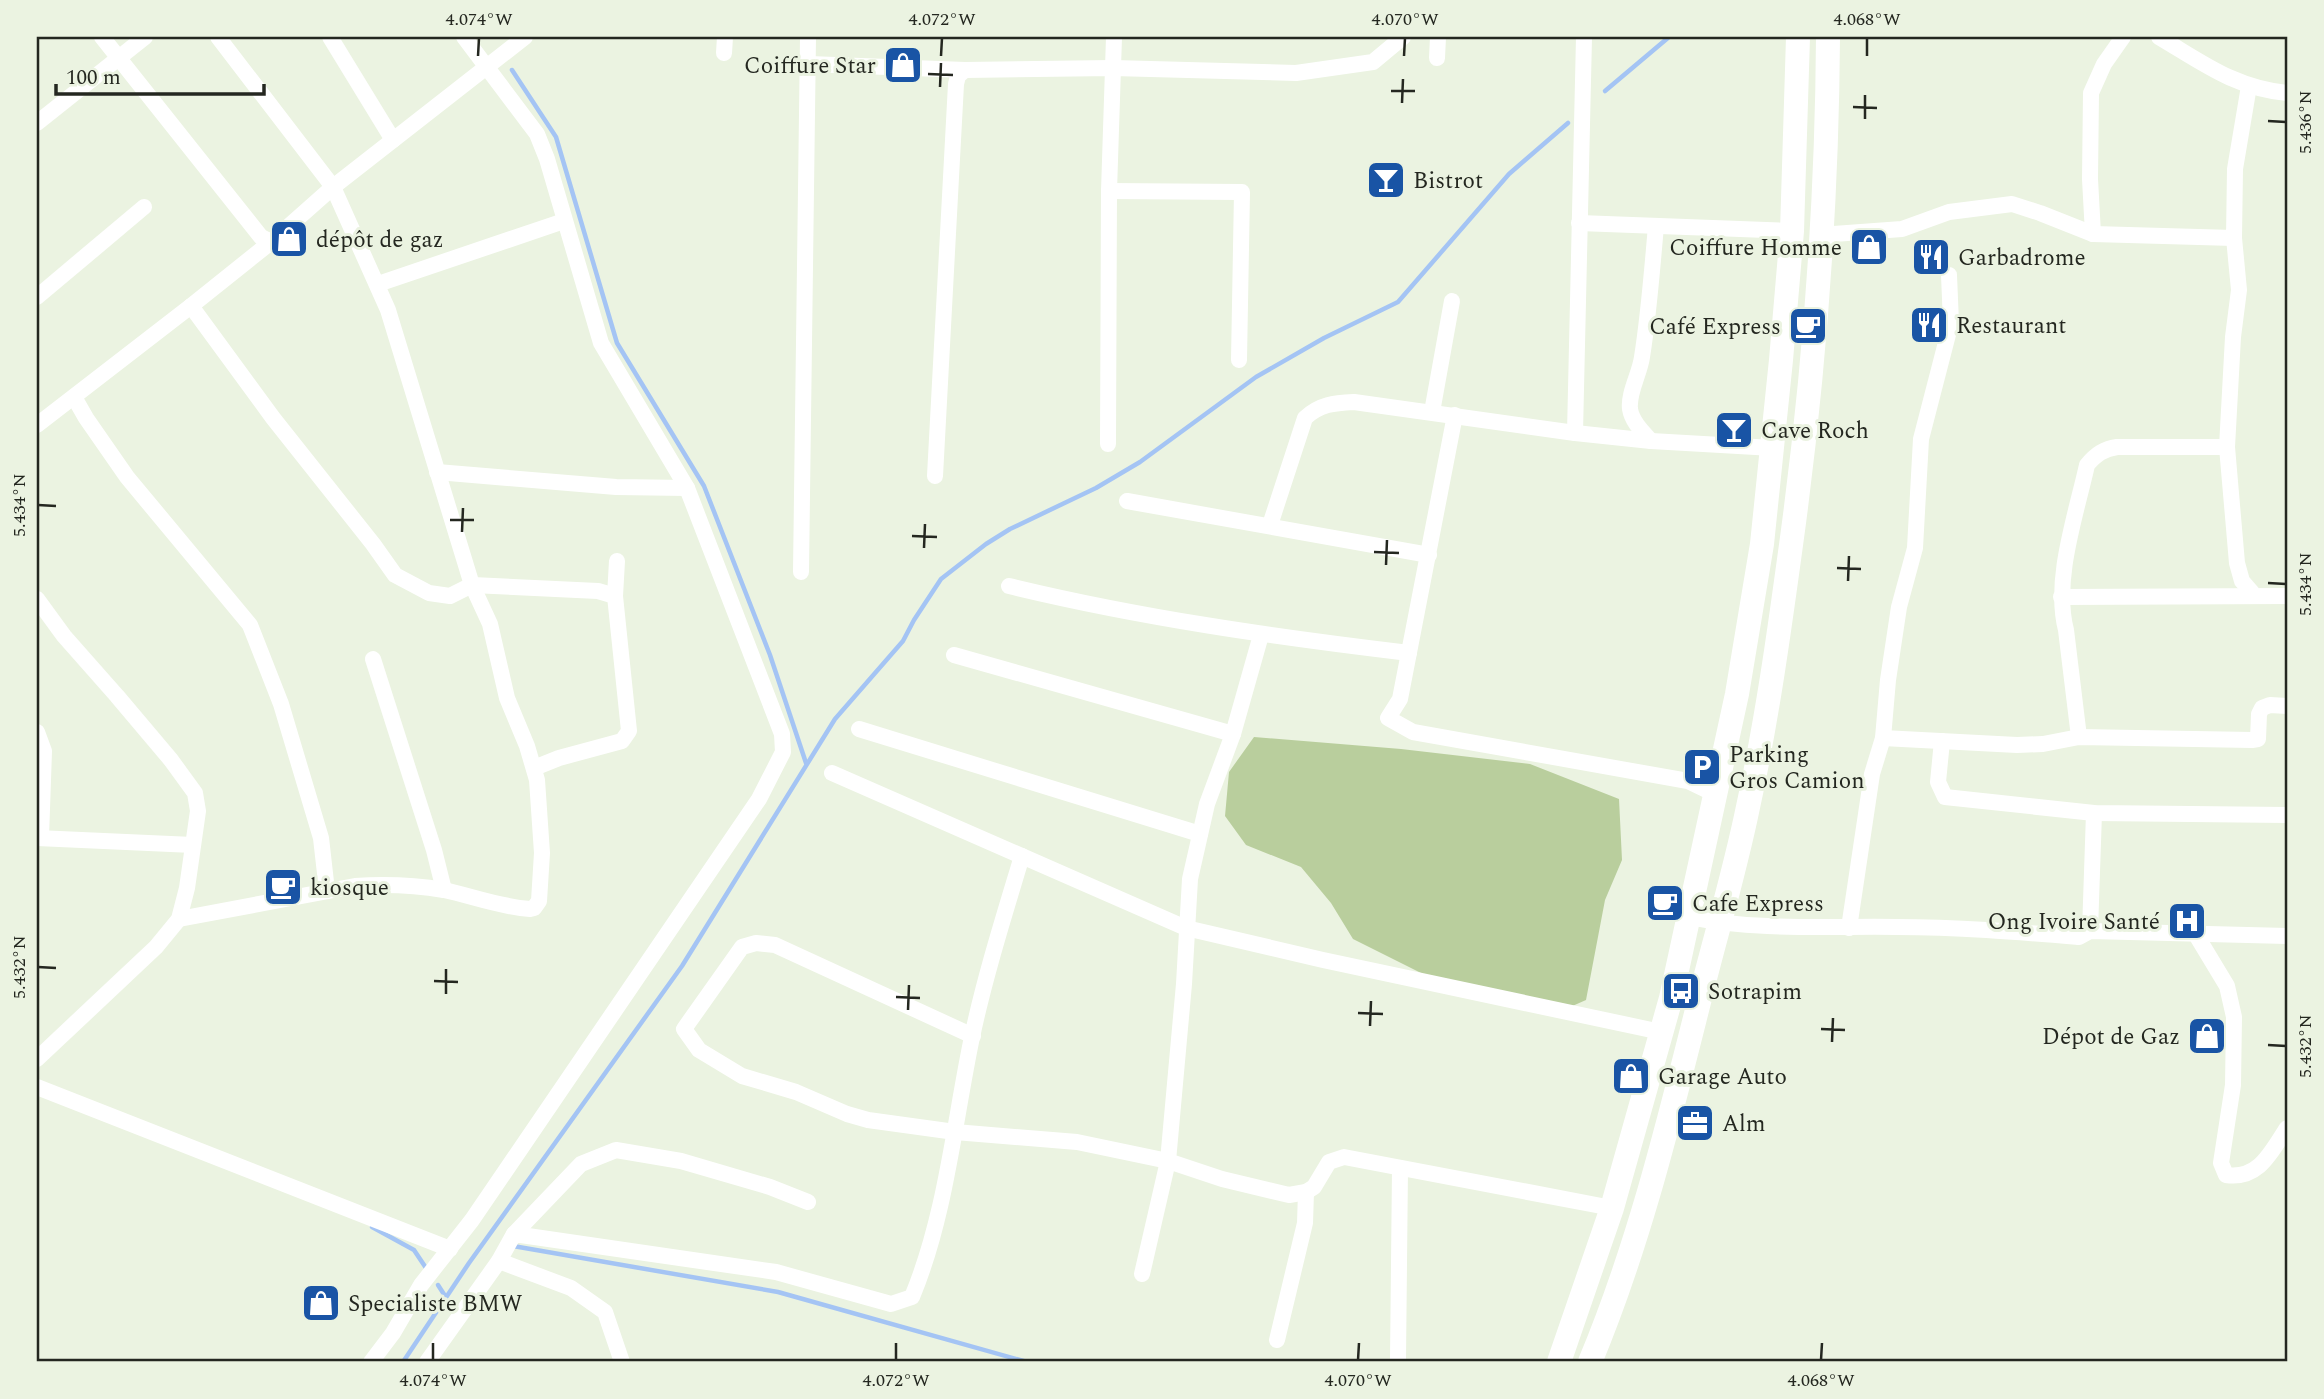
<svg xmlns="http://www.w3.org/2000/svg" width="2324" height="1399" viewBox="0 0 2324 1399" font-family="Spectral,serif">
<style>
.green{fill:#b9ce9d}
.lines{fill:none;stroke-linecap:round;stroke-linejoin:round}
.stream{stroke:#a4c4f4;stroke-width:4.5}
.street{stroke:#fff;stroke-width:16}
.primary{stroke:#fff;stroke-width:24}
.ticks{fill:none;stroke:#242720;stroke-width:2.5}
.labels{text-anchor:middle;stroke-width:6;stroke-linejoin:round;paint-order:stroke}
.poi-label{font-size:23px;fill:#242720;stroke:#ebf3e1;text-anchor:start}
.neatline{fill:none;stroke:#242720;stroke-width:2.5}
.ticks-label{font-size:18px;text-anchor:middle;fill:#242720}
</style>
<rect width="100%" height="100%" fill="#ebf3e1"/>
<!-- green -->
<polygon class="green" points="1254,737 1401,749 1530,764 1619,799 1622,860 1605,900 1586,1000 1561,1011 1425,975 1353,939 1331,903 1301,867 1246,845 1225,816 1229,772"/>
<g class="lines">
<!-- stream -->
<g class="stream">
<polyline points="512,70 556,137 617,343 704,486 770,655 806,763"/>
<polyline points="1605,91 1669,37"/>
<polyline points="372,1227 414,1250 426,1268"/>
<polyline points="513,1246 778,1292 1027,1362"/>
<polyline points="438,1285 447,1299"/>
<polyline points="403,1362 469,1263 682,966 835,719 903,641 914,620 941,579 986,544 1010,529 1096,488 1140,462 1256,377 1324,338 1398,302 1509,174 1568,123"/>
</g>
<!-- street -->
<g class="street">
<polyline points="102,37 261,237 271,242"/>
<polyline points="330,37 393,140"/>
<polyline points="2123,37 2104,64 2091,93 2090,179 2093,234 2234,238 2235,169 2249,86"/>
<path d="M2159 37C2203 63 2235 88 2287 93"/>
<polyline points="724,53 725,37"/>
<polyline points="1437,58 1438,37"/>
<polyline points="809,64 965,70 1113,68 1296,73 1373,62 1403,37"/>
<polyline points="37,123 145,37"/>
<polyline points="1109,191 1242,192 1239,360"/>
<polyline points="1579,223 1792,231"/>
<polyline points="1820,235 1902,229 1949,212 2012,204 2040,213 2093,234"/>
<polyline points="378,284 564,221"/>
<polyline points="37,297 144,207"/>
<polyline points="191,306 273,418 373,544 395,575 429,593 450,596 472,585 598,591 615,596"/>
<polyline points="74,397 86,418 127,477 250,625 281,704 321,838 327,891"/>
<polyline points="1432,412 1452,301"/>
<polyline points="1455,415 1400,699 1388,718 1413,732 1688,781 1715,794"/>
<polyline points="37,425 191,306 271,242 333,187 525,37"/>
<polyline points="1575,433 1584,37"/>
<path d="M1651 441C1643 432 1632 422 1630 409 1628 393 1640 373 1642 357 1649 313 1652 270 1656 226"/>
<polyline points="1108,444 1109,191 1114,37"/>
<polyline points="2227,447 2233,337 2239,290 2234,238"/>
<polyline points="437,472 616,487 687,488"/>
<polyline points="935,476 956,84 958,76 965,70"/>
<polyline points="1127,501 1429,555"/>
<path d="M1270 525 1305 418C1320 404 1334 403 1354 402L1575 433 1651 441 1773 448"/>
<polyline points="801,572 808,37"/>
<path d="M1009 586C1141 618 1275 637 1409 653"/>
<polyline points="2061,597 2287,596"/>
<polyline points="37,599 64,636 117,696 171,760 195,793 198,811 187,888 179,919 156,947 37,1059"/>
<polyline points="954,655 1233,734"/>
<polyline points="373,659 434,850 444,890"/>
<polyline points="859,729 1200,834"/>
<polyline points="37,732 44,751 41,838"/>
<path d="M2079 737 2066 630C2053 580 2076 515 2087 465 2096 454 2104 449 2117 447H2227L2237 563 2242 581 2255 596"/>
<polyline points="1883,738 2017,745 2043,744 2079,737 2252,740 2258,739 2259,714 2262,708 2270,705 2287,706"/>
<polyline points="1942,741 1938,782 1945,797 2094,813 2287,815"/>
<polyline points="534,768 559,758 622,741 629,731 615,596 617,561"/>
<polyline points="832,773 1186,928 1323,960 1661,1032"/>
<polyline points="37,838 193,845"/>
<path d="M1689 917C1757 931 1828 926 1897 927 1958 927 2018 932 2079 937L2090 931 2287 936"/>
<path d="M179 919 355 886C385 884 414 885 444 890 472 896 500 907 530 909L534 908 539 901 542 853 537 780 527 746 507 698 490 624 472 585 388 310 333 187 218 37"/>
<polyline points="1849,928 1872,774 1883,738 1888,680 1899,607 1915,548 1921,439 1951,323 1949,275"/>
<polyline points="2090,931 2094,813"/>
<path d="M2195 933 2227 986 2234 1017 2233 1085 2221 1163 2226 1175C2259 1180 2271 1152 2287 1128"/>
<polyline points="973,1036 775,945 756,943 742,947 684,1029 699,1050 742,1076 796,1092 847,1114 868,1120 955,1132 1077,1142 1168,1161 1222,1179 1289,1195 1306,1192 1314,1187 1329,1162 1344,1157 1612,1208"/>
<polyline points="37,1087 450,1249"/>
<polyline points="514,1234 581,1164 616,1150 681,1161 770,1187 808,1202"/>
<polyline points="499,1261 571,1288 605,1312 622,1362"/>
<polyline points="1142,1274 1168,1161 1184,984 1190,879 1207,804 1233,734 1261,635"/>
<polyline points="1277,1340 1305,1223 1306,1192"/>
<polyline points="1398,1360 1400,1168"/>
<polyline points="371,1362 393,1333 421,1285 472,1220 759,799 783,752 782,734 687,488 601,343 547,159 537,134 464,37"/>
<path d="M427 1362 499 1261 514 1234 776 1272 891 1304 912 1297C946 1215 954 1123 972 1037 985 976 1004 916 1022 856"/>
</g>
<!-- primary -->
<g class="primary">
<polyline points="1559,1362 1612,1208 1671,998 1737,694 1762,544 1781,360 1792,231 1798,37"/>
<path d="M1590 1362C1639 1245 1669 1121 1700 998 1716 934 1735 871 1748 807 1767 720 1779 633 1791 545 1814 377 1827 207 1828 37"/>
</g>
</g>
<!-- ticks -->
<path class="ticks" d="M478 56 479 38M941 56 942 38M1404 56 1405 38M1867 56V38M928 74 953 75M940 87 941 63M1391 91H1415M1402 103 1403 79M1853 107 1877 108M1865 119V95M2268 121 2286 122M38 505 56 506M450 520H474M462 532 463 508M912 536 937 537M924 548 925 524M1374 552 1399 553M1386 565 1387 540M1837 568 1861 569M1848 581 1849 556M2268 583 2286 584M38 967 56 968M434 981 458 982M446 994V969M896 997 920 998M908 1010 909 985M1358 1013 1383 1014M1370 1026 1371 1001M1821 1029 1845 1030M1832 1042 1833 1018M2268 1045 2286 1046M433 1360V1343M896 1360V1343M1358 1360 1359 1343M1821 1360 1822 1343"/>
<!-- icons -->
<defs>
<symbol id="shop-square" viewBox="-11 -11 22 22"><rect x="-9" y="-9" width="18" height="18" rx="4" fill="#1954a5" stroke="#ebf3e1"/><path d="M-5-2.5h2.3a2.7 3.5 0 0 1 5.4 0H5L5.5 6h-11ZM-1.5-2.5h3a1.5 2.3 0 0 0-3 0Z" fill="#fff"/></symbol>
<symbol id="bar-square" viewBox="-11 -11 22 22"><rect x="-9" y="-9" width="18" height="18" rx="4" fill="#1954a5" stroke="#ebf3e1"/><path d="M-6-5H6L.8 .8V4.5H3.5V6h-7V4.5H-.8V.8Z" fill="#fff"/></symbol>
<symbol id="restaurant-square" viewBox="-11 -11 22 22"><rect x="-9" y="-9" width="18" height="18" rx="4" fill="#1954a5" stroke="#ebf3e1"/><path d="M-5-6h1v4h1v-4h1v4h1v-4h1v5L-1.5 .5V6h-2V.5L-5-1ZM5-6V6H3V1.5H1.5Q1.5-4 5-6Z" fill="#fff"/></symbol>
<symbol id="cafe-square" viewBox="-11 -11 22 22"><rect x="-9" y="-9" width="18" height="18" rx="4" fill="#1954a5" stroke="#ebf3e1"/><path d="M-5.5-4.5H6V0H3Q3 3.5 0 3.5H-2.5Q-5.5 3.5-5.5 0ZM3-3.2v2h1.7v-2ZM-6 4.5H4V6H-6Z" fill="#fff"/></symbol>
<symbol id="parking-square" viewBox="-11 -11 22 22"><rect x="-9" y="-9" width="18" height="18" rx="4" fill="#1954a5" stroke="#ebf3e1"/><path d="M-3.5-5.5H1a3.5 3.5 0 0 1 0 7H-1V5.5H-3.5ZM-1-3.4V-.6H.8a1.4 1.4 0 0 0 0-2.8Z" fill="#fff"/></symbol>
<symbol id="hospital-square" viewBox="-11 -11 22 22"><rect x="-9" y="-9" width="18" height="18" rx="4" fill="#1954a5" stroke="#ebf3e1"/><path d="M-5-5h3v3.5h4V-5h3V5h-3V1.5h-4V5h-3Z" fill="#fff"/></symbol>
<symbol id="bus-square" viewBox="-11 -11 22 22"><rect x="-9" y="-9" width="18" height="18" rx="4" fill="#1954a5" stroke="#ebf3e1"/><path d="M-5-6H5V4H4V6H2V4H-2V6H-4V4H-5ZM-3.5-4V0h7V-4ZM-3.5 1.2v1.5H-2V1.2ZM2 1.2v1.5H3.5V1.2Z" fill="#fff"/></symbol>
<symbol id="office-square" viewBox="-11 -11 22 22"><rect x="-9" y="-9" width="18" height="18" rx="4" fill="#1954a5" stroke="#ebf3e1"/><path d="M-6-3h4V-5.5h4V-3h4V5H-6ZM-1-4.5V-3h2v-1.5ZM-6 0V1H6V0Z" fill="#fff"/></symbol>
</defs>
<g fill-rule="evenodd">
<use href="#shop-square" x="881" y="43" width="44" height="44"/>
<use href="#bar-square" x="1364" y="158" width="44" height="44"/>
<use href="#shop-square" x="267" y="217" width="44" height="44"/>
<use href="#shop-square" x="1847" y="225" width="44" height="44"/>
<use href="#restaurant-square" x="1909" y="235" width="44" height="44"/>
<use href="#restaurant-square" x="1907" y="303" width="44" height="44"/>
<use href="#cafe-square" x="1786" y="304" width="44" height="44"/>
<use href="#bar-square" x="1712" y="408" width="44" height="44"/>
<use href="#parking-square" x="1680" y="745" width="44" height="44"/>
<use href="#cafe-square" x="261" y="865" width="44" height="44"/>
<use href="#cafe-square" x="1643" y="881" width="44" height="44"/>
<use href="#hospital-square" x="2165" y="899" width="44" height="44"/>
<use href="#bus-square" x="1659" y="969" width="44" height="44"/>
<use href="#shop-square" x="2185" y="1014" width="44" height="44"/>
<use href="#shop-square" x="1609" y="1054" width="44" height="44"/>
<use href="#office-square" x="1673" y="1101" width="44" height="44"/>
<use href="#shop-square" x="299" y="1281" width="44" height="44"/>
</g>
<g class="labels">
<!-- poi labels -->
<g class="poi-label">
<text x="876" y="73" text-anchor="end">Coiffure Star</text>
<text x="1413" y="188">Bistrot</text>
<text x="316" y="247">dépôt de gaz</text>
<text x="1842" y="255" text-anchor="end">Coiffure Homme</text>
<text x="1958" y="265">Garbadrome</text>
<text x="1956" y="333">Restaurant</text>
<text x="1781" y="334" text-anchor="end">Café Express</text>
<text x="1761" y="438">Cave Roch</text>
<text x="1729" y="762">Parking<tspan x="1729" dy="26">Gros Camion</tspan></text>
<text x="310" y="895">kiosque</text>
<text x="1692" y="911">Cafe Express</text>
<text x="2160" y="929" text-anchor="end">Ong Ivoire Santé</text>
<text x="1708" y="999">Sotrapim</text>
<text x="2180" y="1044" text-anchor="end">Dépot de Gaz</text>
<text x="1658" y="1084">Garage Auto</text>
<text x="1722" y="1131">Alm</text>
<text x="348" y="1311">Specialiste BMW</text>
</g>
</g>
<!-- border -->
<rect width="2324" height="1399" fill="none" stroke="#ebf3e1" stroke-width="77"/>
<!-- scale -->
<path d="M56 84v10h208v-10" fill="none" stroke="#242720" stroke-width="3.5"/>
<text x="66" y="84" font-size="21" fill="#242720" stroke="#ebf3e1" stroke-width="5" paint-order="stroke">100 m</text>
<rect x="38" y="38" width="2248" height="1322" class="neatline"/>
<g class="ticks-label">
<text x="479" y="25">4.074°W</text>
<text x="942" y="25">4.072°W</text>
<text x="1405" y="25">4.070°W</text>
<text x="1867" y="25">4.068°W</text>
<text transform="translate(2305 122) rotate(-90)" y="6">5.436°N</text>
<text transform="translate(19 505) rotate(-90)" y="6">5.434°N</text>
<text transform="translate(2305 584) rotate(-90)" y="6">5.434°N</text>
<text transform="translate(19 967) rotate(-90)" y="6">5.432°N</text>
<text transform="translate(2305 1046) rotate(-90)" y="6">5.432°N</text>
<text x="433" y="1386">4.074°W</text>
<text x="896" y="1386">4.072°W</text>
<text x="1358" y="1386">4.070°W</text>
<text x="1821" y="1386">4.068°W</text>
</g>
</svg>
